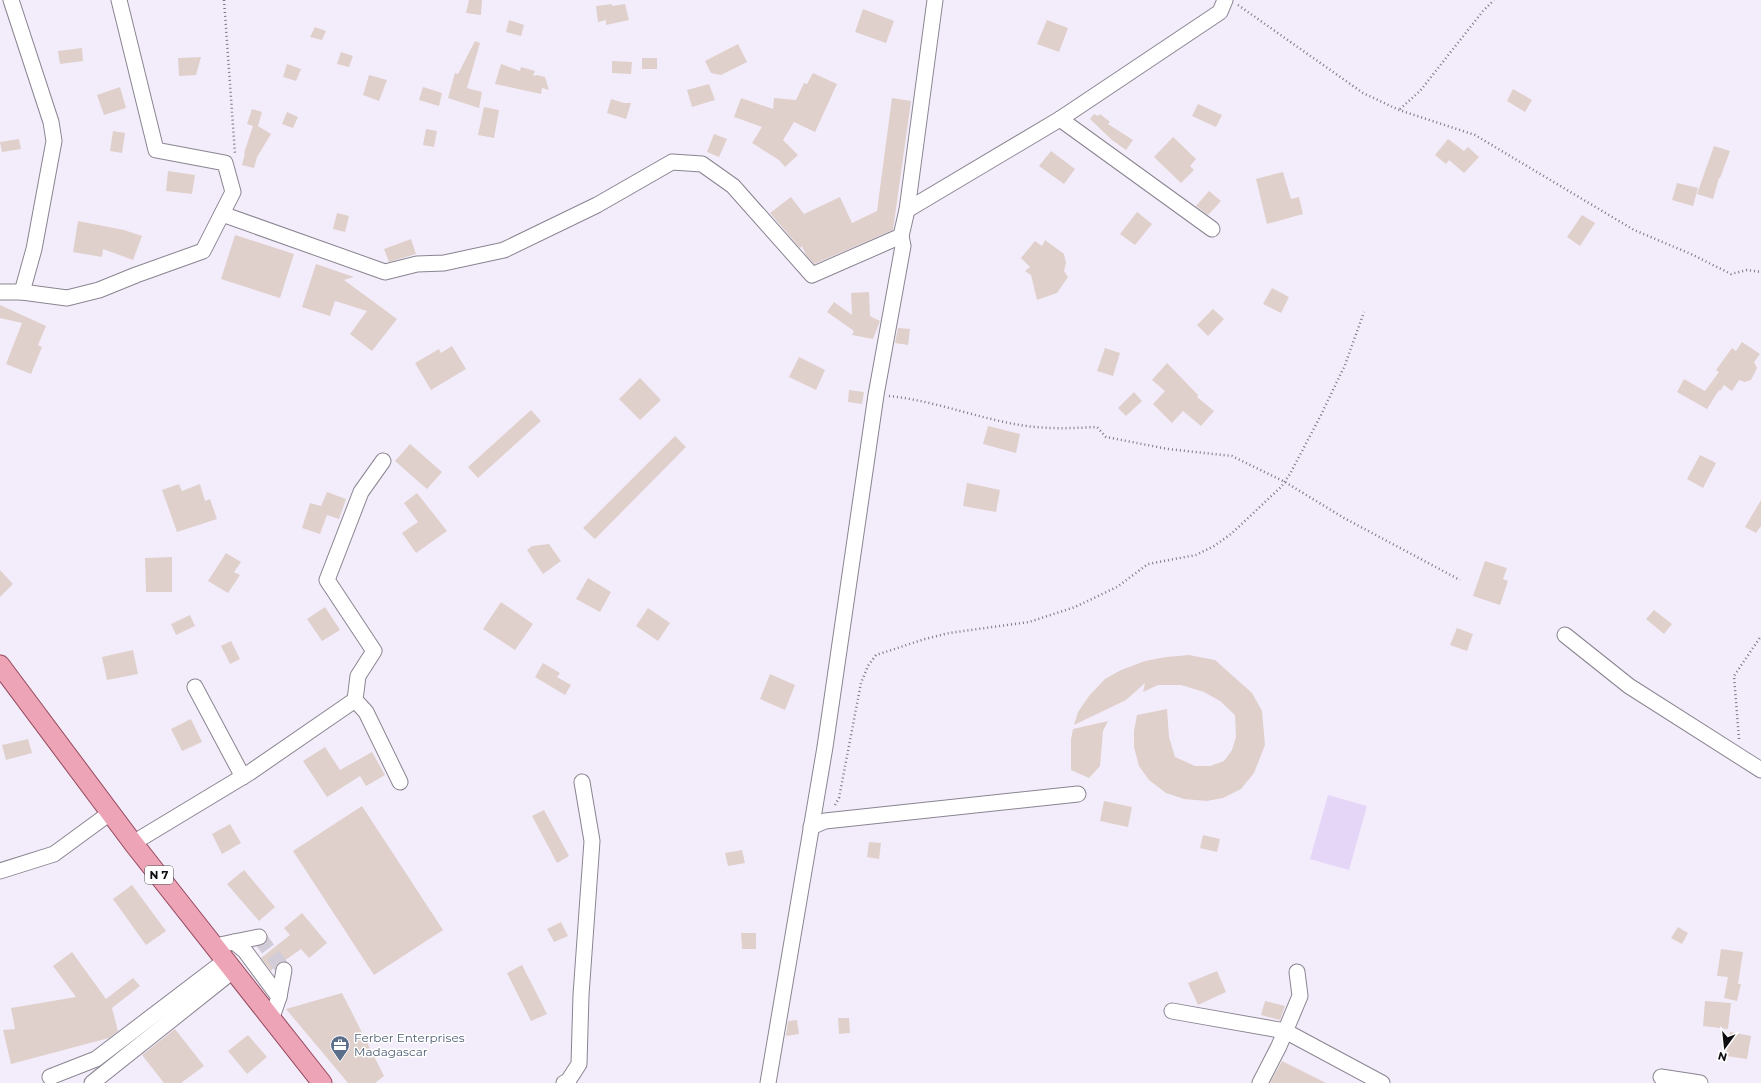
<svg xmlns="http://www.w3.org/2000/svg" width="1761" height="1083" viewBox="0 0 1761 1083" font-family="Montserrat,sans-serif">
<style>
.green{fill:#e5d6f8}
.building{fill:#e0d0cb}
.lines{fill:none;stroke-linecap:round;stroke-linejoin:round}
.minor-tunnel{stroke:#d1ccd8;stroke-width:15;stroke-dasharray:15 8;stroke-linecap:butt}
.minor-casing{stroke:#8a8491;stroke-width:17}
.major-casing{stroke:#97485d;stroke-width:21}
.path{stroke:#7c7881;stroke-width:2.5;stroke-dasharray:1 3;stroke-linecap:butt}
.minor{stroke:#fff;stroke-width:15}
.major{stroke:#eca4b6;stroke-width:19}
.labels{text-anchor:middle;stroke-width:3;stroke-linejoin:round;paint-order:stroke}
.shield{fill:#fff;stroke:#585659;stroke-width:1}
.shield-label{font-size:11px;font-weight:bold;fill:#100e12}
.service-label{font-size:12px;fill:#4e5e75;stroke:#fff;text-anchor:start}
</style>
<rect width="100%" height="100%" fill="#f3edfb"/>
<!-- green -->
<polygon class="green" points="1328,795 1367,806 1349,870 1310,859"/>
<!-- building -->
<g class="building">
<polygon points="469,0 482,0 481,15 466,13"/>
<polygon points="612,4 612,6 625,4 629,20 606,25 606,20 598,22 596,6"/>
<polygon points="863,9 894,21 886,43 855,32"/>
<polygon points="509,20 524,25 521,36 506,32"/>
<polygon points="1047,20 1068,28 1059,52 1037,44"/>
<polygon points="315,27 326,31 322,40 310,37"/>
<polygon points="475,41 480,43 467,88 482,92 479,108 448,98 455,73 458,74"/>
<polygon points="738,44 747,62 721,75 711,73 705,61"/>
<polygon points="82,48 83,61 60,64 58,51"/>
<polygon points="341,52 353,56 349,67 337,64"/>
<polygon points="201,57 196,75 179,76 178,58"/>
<rect x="642" y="58" width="15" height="11"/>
<polygon points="612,61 632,62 631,74 612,73"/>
<polygon points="287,64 301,69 296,81 283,77"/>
<polygon points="501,64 520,71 521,67 535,71 533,76 537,75 545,77 549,90 542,88 541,94 495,84"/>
<polygon points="813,73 837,84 815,132 794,122 783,140 798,155 785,167 779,160 752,143 762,127 734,117 741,98 773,109 774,98 796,100 804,83 807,84"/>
<polygon points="369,75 387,80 379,101 363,95"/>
<polygon points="709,84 715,100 692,107 687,90"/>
<polygon points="120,87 126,108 104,115 97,95"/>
<polygon points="423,87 442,93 439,106 419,100"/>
<polygon points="1513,89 1532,100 1525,112 1507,101"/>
<polygon points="892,98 911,101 893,230 814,264 806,255 802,246 800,248 770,213 791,197 804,214 840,197 852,223 877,211"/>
<polygon points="611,99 624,103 631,103 626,119 607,113"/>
<polygon points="1198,104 1222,115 1216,127 1192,116"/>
<polygon points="484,107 499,110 494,138 478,135"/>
<polygon points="252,109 262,112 258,126 271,134 257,157 254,168 242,165 245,153 244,153 253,126 247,124"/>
<polygon points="287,112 298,117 293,128 282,124"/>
<polygon points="1094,114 1098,116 1100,114 1110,122 1108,124 1133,140 1126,150 1112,140 1090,119"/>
<polygon points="426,129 437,131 434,147 423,145"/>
<polygon points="113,131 125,133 122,153 110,151"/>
<polygon points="714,134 727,139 719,157 707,152"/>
<polygon points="1173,137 1196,159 1190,166 1194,170 1181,183 1154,157"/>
<polygon points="19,139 21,149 2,152 0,142"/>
<polygon points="1448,139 1464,151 1468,147 1479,157 1464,173 1449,160 1446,164 1435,155"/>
<polygon points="1714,146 1730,151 1720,178 1719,178 1713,199 1697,194"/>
<polygon points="1051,151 1075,169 1064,184 1039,166"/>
<polygon points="168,171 195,175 192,194 166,191"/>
<polygon points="1283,172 1291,199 1299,197 1303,214 1267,224 1256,179"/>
<polygon points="1677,183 1698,188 1693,206 1672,200"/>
<polygon points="1209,191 1221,201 1208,215 1196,206"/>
<polygon points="1137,212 1152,224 1135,245 1120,234"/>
<polygon points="337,213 349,216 345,232 333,229"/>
<polygon points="1582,215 1595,223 1580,246 1567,237"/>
<polygon points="78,221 124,230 142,236 133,260 103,249 102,257 73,252"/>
<polygon points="235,235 294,254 280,298 221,279"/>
<polygon points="411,239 416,254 389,262 384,249"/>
<polygon points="1045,240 1064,254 1066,263 1064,271 1068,277 1057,293 1037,300 1031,275 1025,271 1030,267 1021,258 1035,241 1042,246"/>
<polygon points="316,264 354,277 344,280 397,319 372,351 350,334 367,311 335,301 330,316 302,307"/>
<polygon points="1272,288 1289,297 1281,313 1263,304"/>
<polygon points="869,292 870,316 880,321 873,339 852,335 854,331 827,312 834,302 852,315 851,293"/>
<polygon points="0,305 46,326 38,345 42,347 31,374 6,364 22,323 0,318"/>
<polygon points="1213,309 1224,319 1208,336 1197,325"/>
<polygon points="898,328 910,329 908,345 895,343"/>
<polygon points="1742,342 1760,354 1754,362 1757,368 1751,380 1745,382 1739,380 1732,391 1724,385 1720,391 1719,390 1707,409 1677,392 1684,379 1705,391 1719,372 1716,370 1732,348 1736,351"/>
<polygon points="452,346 466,369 431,390 415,363 439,349 441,353"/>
<polygon points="1105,348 1120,353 1113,376 1097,371"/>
<polygon points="799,357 825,370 816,390 789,377"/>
<polygon points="1167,363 1198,395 1197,397 1214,411 1201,426 1183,411 1172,423 1153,404 1165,391 1152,380"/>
<polygon points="640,378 661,400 640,420 619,399"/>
<polygon points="849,390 864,392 862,404 848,402"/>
<polygon points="1134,392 1142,401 1126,416 1118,408"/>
<polygon points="531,410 541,421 478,478 468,467"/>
<polygon points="988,426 1020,434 1016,453 983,444"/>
<polygon points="675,436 686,447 595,539 583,528"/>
<polygon points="410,444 442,472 427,489 395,461"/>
<polygon points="1700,455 1716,463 1703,488 1687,479"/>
<polygon points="967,483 1000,490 996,512 963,506"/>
<polygon points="179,484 182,491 200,484 205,501 210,499 217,519 177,532 162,490"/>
<polygon points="327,492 346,499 339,519 327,515 320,534 302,528 310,503 321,506"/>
<polygon points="417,493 447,531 416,553 402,533 418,522 404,503"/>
<polygon points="1761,500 1761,526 1756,533 1745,527"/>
<polygon points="549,544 561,561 543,574 527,550 532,546"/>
<polygon points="226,553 241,562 234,572 240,575 228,593 208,581"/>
<polygon points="172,557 172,592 146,592 145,558"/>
<polygon points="1485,561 1507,568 1503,579 1508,581 1500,605 1473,596"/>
<polygon points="0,570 13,584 0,597"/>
<polygon points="588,578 611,592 600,612 576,599"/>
<polygon points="501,602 533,624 515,650 483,629"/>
<polygon points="325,607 340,630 322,641 307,619"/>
<polygon points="648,608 670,623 658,641 636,626"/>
<polygon points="1654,610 1672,624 1664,634 1646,619"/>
<polygon points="190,615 195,626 176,635 171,624"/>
<polygon points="1457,628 1473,634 1467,651 1450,645"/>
<polygon points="231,641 240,659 230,664 221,646"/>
<polygon points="133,650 138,674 107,680 102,657"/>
<polygon points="1189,655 1215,660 1252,693 1262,711 1265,745 1254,773 1241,789 1223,798 1207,801 1184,799 1166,793 1149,780 1139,766 1134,747 1134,731 1137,715 1167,709 1169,737 1175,757 1195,766 1210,766 1224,761 1232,750 1236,737 1235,715 1220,701 1204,692 1181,685 1158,685 1143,692 1145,683 1126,700 1074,725 1078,712 1089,696 1105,679 1121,670 1145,661 1166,657"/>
<polygon points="543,663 560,673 557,677 571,685 565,695 535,677"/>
<polygon points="770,674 795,685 785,710 760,699"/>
<polygon points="191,719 202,742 182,751 171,729"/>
<polygon points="1108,721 1103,731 1100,766 1089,778 1071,770 1071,739 1073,729"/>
<polygon points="28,739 32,753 6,760 2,745"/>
<polygon points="325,747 340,770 372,752 385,775 366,786 360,776 327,797 303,761"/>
<polygon points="1104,801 1132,807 1128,827 1100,821"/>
<polygon points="362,806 443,930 374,975 293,851"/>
<polygon points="544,810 569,856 557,863 532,816"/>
<polygon points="230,824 241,843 222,854 212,834"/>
<polygon points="1203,835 1220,839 1217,852 1200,848"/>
<polygon points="869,842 881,843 879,859 867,857"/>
<polygon points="742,850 745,863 728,866 725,853"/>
<polygon points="244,870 275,907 259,921 227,884"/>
<polygon points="132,885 166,931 146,945 113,899"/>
<polygon points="302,913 327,943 309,958 301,949 284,961 277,964 271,971 261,958 290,935 284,928"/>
<polygon points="561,922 568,936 554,942 547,929"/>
<polygon points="1678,927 1688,933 1682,944 1671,938"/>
<polygon points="741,933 756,933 756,949 742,949"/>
<polygon points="1721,949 1743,952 1738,984 1741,984 1737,1001 1724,998 1728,977 1717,976"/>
<polygon points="72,952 106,999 133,978 140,986 112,1008 118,1031 109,1038 11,1064 3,1030 15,1029 11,1008 76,997 53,966"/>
<polygon points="522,965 547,1014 531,1021 507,973"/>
<polygon points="1217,971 1226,992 1198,1005 1188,983"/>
<polygon points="342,993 384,1076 375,1083 348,1083 286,1009"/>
<polygon points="1265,1001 1285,1006 1280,1020 1261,1015"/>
<polygon points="1705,1001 1731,1003 1728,1029 1703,1026"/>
<polygon points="838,1018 849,1018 850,1033 839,1034"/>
<polygon points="797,1020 799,1034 786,1036 788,1021"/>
<polygon points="175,1029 204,1066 181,1083 164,1083 142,1055"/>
<polygon points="1730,1032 1751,1036 1747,1059 1726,1056"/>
<polygon points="248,1035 267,1057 247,1074 228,1051"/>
<polygon points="1282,1061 1326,1083 1270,1083"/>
</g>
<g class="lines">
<!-- minor-tunnel -->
<polyline class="minor-tunnel" points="259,937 284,970"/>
<defs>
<g id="minor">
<polyline points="11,0 51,122 54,141 34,249 22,292"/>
<polyline points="1060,119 1212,229"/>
<polyline points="907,210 1060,119 1220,12 1225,0"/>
<polyline points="222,214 385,272 417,264 444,263 504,250 597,205 672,162 702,164 733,186 812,275 901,236"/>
<polyline points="0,292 22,292 67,298 99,290 136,275 203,251 233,192 225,163 156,150 119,0"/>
<polyline points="1565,635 1629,686 1761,770"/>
<polyline points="195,687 243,777"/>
<polyline points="355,700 366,712 400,782"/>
<polyline points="811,827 825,821 1078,794"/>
<polyline points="133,843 249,773 355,700 358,676 374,651 327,580 361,492 383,461"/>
<polyline points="0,871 54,854 110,813"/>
<polyline points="234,942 259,937"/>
<polyline points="215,946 234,942 245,951 279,997 272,1017"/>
<polyline points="279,997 284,970"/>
<polyline points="1172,1011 1285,1031 1382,1083"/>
<polyline points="50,1077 96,1059 226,960"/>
<polyline points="1661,1077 1700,1083"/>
<polyline points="92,1083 234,970"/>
<polyline points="564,1083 568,1081 579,1064 581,995 592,841 582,782"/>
<polyline points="768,1083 825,747 876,395 903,246 901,236 907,210 935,0"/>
<polyline points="1260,1083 1279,1046 1300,996 1297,972"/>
</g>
<polyline id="major" points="0,665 133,843 322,1083"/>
</defs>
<!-- minor casing -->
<use href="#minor" class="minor-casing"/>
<!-- major casing -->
<use href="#major" class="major-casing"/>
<!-- path -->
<g class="path">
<polyline points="224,0 235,154"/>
<polyline points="1238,5 1363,93 1399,110 1475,135 1634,230 1691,254 1731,274 1747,270 1761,272"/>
<polyline points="1400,109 1420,91 1483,11 1494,0"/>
<path d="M889 396C939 401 986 422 1035 427 1056 429 1076 428 1097 427L1106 437 1168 449 1232 456 1285 482 1344 518 1460 580"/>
<polyline points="1739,739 1734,676 1761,636"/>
<polyline points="835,805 839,798 861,683 868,666 876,655 925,639 949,633 1029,622 1075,607 1117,587 1148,564 1196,555 1214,546 1231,534 1281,487 1290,474 1321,415 1345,365 1364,312"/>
</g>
<!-- minor -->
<use href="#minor" class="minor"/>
<!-- major -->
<use href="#major" class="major"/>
</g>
<!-- icons -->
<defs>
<symbol id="office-pin" viewBox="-11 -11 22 30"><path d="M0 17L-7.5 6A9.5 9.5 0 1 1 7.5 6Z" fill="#5c6f8a" stroke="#fff"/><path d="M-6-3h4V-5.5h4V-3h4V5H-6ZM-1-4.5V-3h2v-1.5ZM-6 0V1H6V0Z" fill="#fff"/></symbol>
</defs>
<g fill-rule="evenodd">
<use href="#office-pin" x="329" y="1034" width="22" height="30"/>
</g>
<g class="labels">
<!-- shield labels -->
<rect class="shield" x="145" y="866" width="28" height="18" rx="3"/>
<g class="shield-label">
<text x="159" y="879">N 7</text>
</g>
<!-- service labels -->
<g class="service-label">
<text x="354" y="1042">Ferber Enterprises<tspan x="354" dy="14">Madagascar</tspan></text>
</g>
</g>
<!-- north arrow -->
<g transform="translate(1725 1047) rotate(195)" stroke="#ffffff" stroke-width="3" paint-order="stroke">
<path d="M0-3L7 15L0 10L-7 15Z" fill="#100e12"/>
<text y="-6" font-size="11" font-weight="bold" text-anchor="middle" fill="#100e12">N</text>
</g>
</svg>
